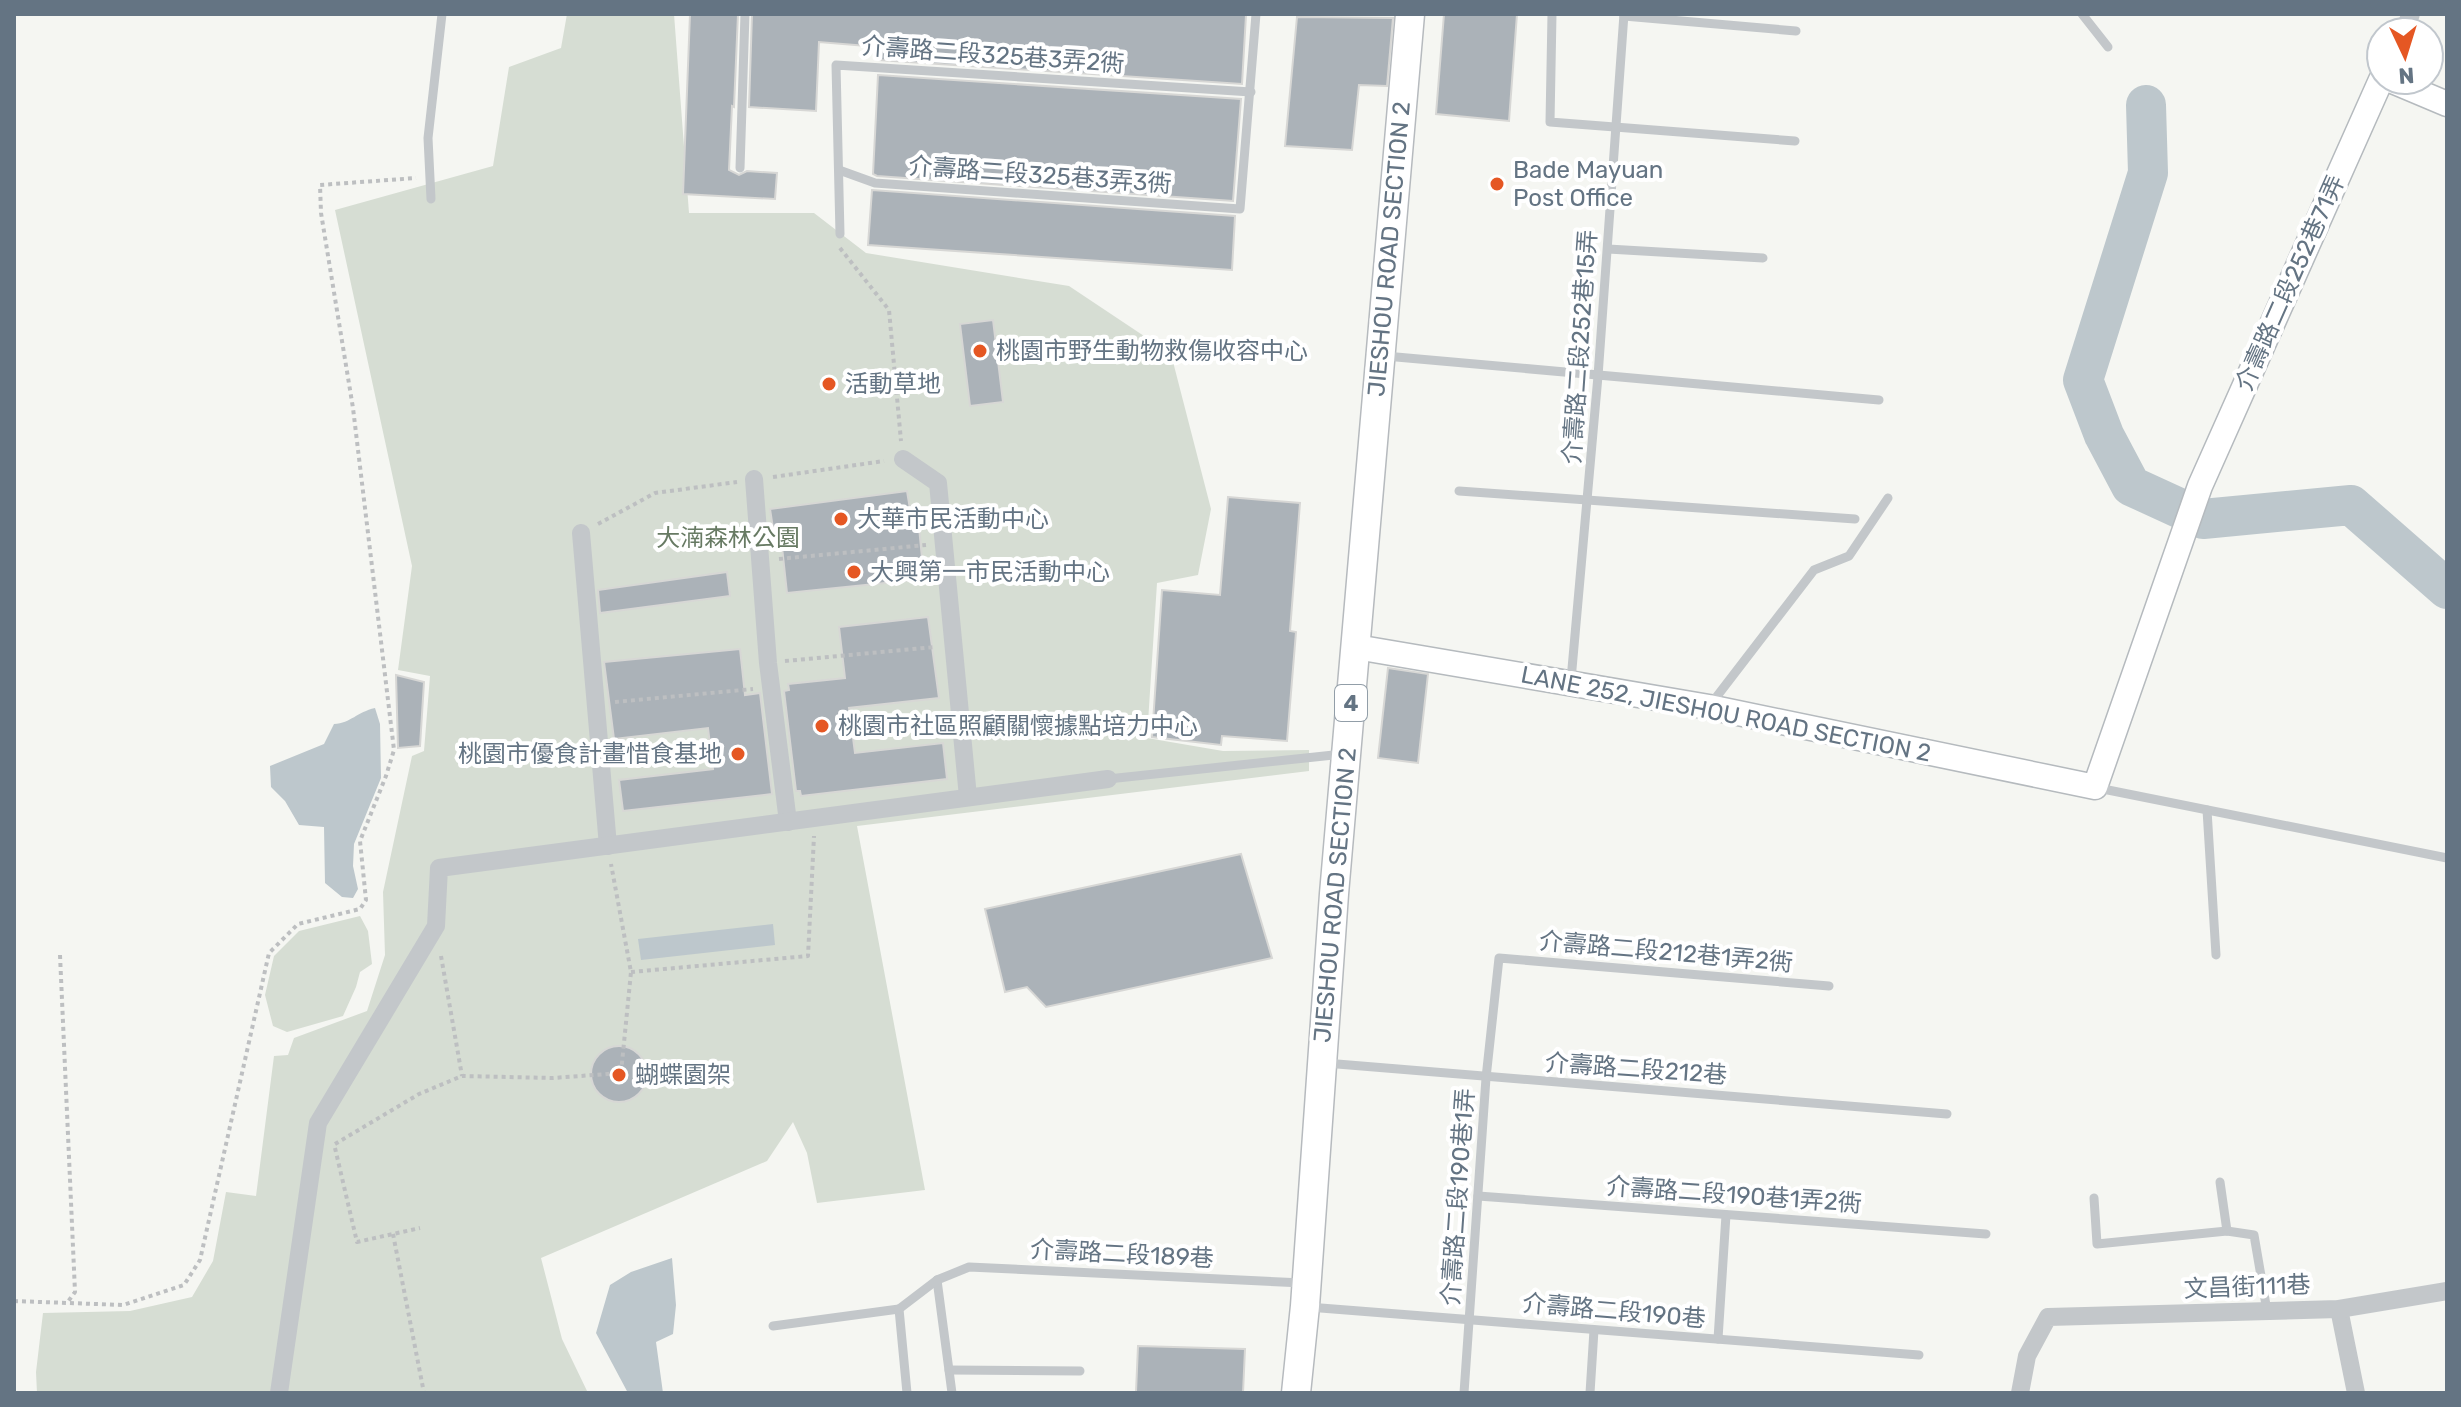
<svg xmlns="http://www.w3.org/2000/svg" width="2461" height="1407" viewBox="0 0 2461 1407" font-family="Rubik,'Noto Sans TC',sans-serif">
<style>
.green{fill:#d6ddd3}
.water{fill:#bdc7cc}
.lines{fill:none;stroke-linecap:round;stroke-linejoin:round}
.river{stroke:#bdc7cc;stroke-width:40}
.building{fill:#abb2b8;stroke:#d7d7d5;stroke-width:2}
.secondary-casing{stroke:#b5babe;stroke-width:27}
.primary-casing{stroke:#b6babe;stroke-width:31}
.path{stroke:#bdbfc1;stroke-width:4;stroke-dasharray:4 4;stroke-linecap:butt}
.lane{stroke:#c3c7ca;stroke-width:9}
.street{stroke:#c3c7ca;stroke-width:18}
.secondary{stroke:#fff;stroke-width:24}
.primary{stroke:#fff;stroke-width:28}
.poi-dot{fill:#e55723;stroke:#fff;stroke-width:3}
.labels{text-anchor:middle;stroke-width:8;stroke-linejoin:round;paint-order:stroke}
.shield{fill:#fff;stroke:#929ea8;stroke-width:2}
.shield-label{font-size:22px;font-weight:bold;fill:#647483}
.street-label{font-size:24px;fill:#647483;stroke:#fff}
.poi-label{font-size:24px;fill:#647483;stroke:#fff;text-anchor:start}
.park-label{font-size:24px;fill:#677a63;stroke:#fff}
</style>
<rect width="100%" height="100%" fill="#f5f6f2"/>
<!-- green -->
<g class="green">
<polygon points="567,14 674,14 689,213 814,213 866,253 1069,286 1171,354 1211,509 1198,575 1157,583 1147,738 1223,751 1309,750 1309,771 857,826 925,1190 817,1203 807,1153 793,1122 767,1161 541,1258 562,1339 588,1393 37,1393 36,1372 43,1313 130,1311 192,1297 213,1261 226,1192 256,1196 274,1056 288,1055 294,1038 367,1011 385,955 383,892 412,756 424,751 430,676 398,670 412,566 335,210 493,166 509,67 561,48"/>
<polygon points="360,916 368,931 372,964 360,972 356,987 343,1016 287,1032 273,1026 265,995 274,956 299,931"/>
</g>
<!-- water -->
<g class="water">
<path d="M375 708 380 724 381 778 354 844 353 866 358 889 353 898 342 897 325 883 324 827 299 825 285 801 271 787 270 766 324 744 334 724C351 723 357 712 375 708Z"/>
<polygon points="773,924 775,945 641,960 638,939"/>
<polygon points="672,1258 676,1305 673,1334 656,1342 663,1393 628,1393 596,1333 610,1285 631,1272"/>
</g>
<g class="lines">
<!-- river -->
<polyline class="river" points="2146,105 2148,173 2083,380 2104,435 2131,486 2203,519 2351,505 2447,589"/>
</g>
<!-- building -->
<g class="building">
<polygon points="690,14 738,14 734,107 732,106 729,170 739,175 747,171 777,173 775,199 683,194"/>
<polygon points="752,14 1246,15 1242,84 879,60 879,47 819,42 816,111 749,107"/>
<polygon points="1444,14 1517,14 1509,121 1436,114"/>
<polygon points="1297,17 1393,18 1387,86 1359,85 1352,150 1285,146"/>
<polygon points="878,75 1241,99 1233,201 877,176 873,174"/>
<polygon points="872,190 1235,216 1232,270 868,245"/>
<polygon points="993,320 1003,402 970,406 960,324"/>
<polygon points="907,491 910,509 925,507 927,527 919,527 924,579 787,593 782,547 776,548 770,509"/>
<polygon points="1228,497 1300,503 1290,631 1296,632 1287,741 1222,736 1221,745 1152,737 1162,590 1220,595"/>
<polygon points="727,572 730,596 600,613 598,590"/>
<polygon points="928,617 939,698 849,708 855,753 943,743 947,779 801,796 800,791 796,791 784,691 789,690 788,684 845,678 839,627"/>
<polygon points="740,649 745,695 760,693 772,794 623,811 619,780 713,769 708,728 614,739 604,662"/>
<polygon points="1388,668 1428,674 1418,763 1378,758"/>
<polygon points="396,675 424,682 420,746 398,748"/>
<polygon points="1241,854 1272,958 1046,1007 1027,987 1005,992 985,909"/>
<circle cx="619" cy="1074" r="28"/>
<polygon points="1138,1346 1245,1349 1243,1393 1136,1392"/>
</g>
<g class="lines">
<defs>
<g id="secondary">
<polyline points="2390,80 2447,104"/>
<polyline points="1356,647 1709,707 2095,787 2200,486 2381,80"/>
</g>
<polyline id="primary" points="1296,1393 1305,1306 1334,894 1410,14"/>
</defs>
<!-- secondary casing -->
<use href="#secondary" class="secondary-casing"/>
<!-- primary casing -->
<use href="#primary" class="primary-casing"/>
<!-- path -->
<g class="path">
<polyline points="840,248 889,310 901,441"/>
<polyline points="773,477 884,461"/>
<polyline points="598,524 655,493 737,482"/>
<polyline points="779,559 926,545"/>
<polyline points="785,661 935,647"/>
<polyline points="615,702 753,689"/>
<polyline points="60,955 75,1292 67,1303"/>
<polyline points="441,956 462,1076"/>
<polyline points="631,972 808,956 814,836"/>
<polyline points="335,1144 419,1094 462,1076 553,1078 621,1073 631,972 611,864"/>
<polyline points="335,1148 357,1242 420,1228"/>
<polyline points="393,1234 424,1393"/>
<polyline points="14,1301 123,1305 184,1285 200,1260 269,953 298,924 360,909 366,900 360,841 386,776 394,750 353,408 321,213 320,185 416,178"/>
</g>
<!-- lane -->
<g class="lane">
<polyline points="1552,14 1550,122 1795,141"/>
<polyline points="2082,14 2108,47"/>
<polyline points="1624,16 1796,31"/>
<polyline points="740,168 745,14"/>
<polyline points="839,170 875,183 1240,209 1256,14"/>
<polyline points="431,199 428,138 442,14"/>
<polyline points="840,234 836,65 1251,92"/>
<polyline points="1608,249 1763,258"/>
<polyline points="1385,356 1879,400"/>
<polyline points="1459,491 1855,519"/>
<polyline points="1571,680 1598,376 1624,14"/>
<polyline points="1711,704 1814,570 1849,556 1888,498"/>
<polyline points="1108,779 1343,754"/>
<polyline points="2098,788 2447,858"/>
<polyline points="2207,810 2216,955"/>
<polyline points="1325,1063 1947,1114"/>
<polyline points="2220,1182 2227,1231"/>
<polyline points="1478,1196 1986,1234"/>
<polyline points="2094,1198 2097,1244 2227,1231 2254,1235 2267,1311"/>
<polyline points="937,1280 952,1393"/>
<polyline points="1308,1307 1919,1355"/>
<polyline points="773,1326 899,1309"/>
<polyline points="1718,1339 1726,1215"/>
<polyline points="949,1370 1080,1371"/>
<polyline points="907,1393 899,1309 937,1280 969,1267 1303,1283"/>
<polyline points="1464,1393 1486,1078 1499,958 1829,986"/>
<polyline points="1590,1393 1594,1330"/>
</g>
<!-- street -->
<g class="street">
<polyline points="2403,32 2411,14"/>
<polyline points="903,459 938,483 968,797"/>
<polyline points="754,479 768,663 788,822"/>
<polyline points="581,533 608,846"/>
<polyline points="2339,1309 2356,1393"/>
<polyline points="279,1393 318,1123 436,926 439,868 1108,779"/>
<polyline points="2020,1393 2027,1356 2048,1317 2339,1309 2447,1291"/>
</g>
<!-- secondary -->
<use href="#secondary" class="secondary"/>
<!-- primary -->
<use href="#primary" class="primary"/>
</g>
<!-- markers -->
<g class="poi-dot">
<circle cx="1497" cy="184" r="8"/>
<circle cx="980" cy="351" r="8"/>
<circle cx="829" cy="384" r="8"/>
<circle cx="841" cy="519" r="8"/>
<circle cx="854" cy="572" r="8"/>
<circle cx="822" cy="726" r="8"/>
<circle cx="738" cy="754" r="8"/>
<circle cx="619" cy="1075" r="8"/>
</g>
<g class="labels">
<!-- shield labels -->
<rect class="shield" x="1335" y="685" width="32" height="36" rx="6"/>
<g class="shield-label">
<text x="1351" y="711">4</text>
</g>
<!-- street labels -->
<g class="street-label">
<text transform="translate(993 55) rotate(4)" y="8">介壽路二段325巷3弄2衖</text>
<text transform="translate(1040 175) rotate(4)" y="8">介壽路二段325巷3弄3衖</text>
<text transform="translate(1389 249) rotate(-85)" y="8">JIESHOU ROAD SECTION 2</text>
<text transform="translate(2290 283) rotate(-66)" y="8">介壽路二段252巷71弄</text>
<text transform="translate(1580 347) rotate(-86)" y="8">介壽路二段252巷15弄</text>
<text transform="translate(1726 714) rotate(11)" y="8">LANE 252, JIESHOU ROAD SECTION 2</text>
<text transform="translate(1335 895) rotate(-85)" y="8">JIESHOU ROAD SECTION 2</text>
<text transform="translate(1666 952) rotate(5)" y="8">介壽路二段212巷1弄2衖</text>
<text transform="translate(1636 1069) rotate(4)" y="8">介壽路二段212巷</text>
<text transform="translate(1734 1195) rotate(4)" y="8">介壽路二段190巷1弄2衖</text>
<text transform="translate(1458 1197) rotate(-86)" y="8">介壽路二段190巷1弄</text>
<text transform="translate(1122 1254) rotate(3)" y="8">介壽路二段189巷</text>
<text transform="translate(2247 1287) rotate(-2)" y="8">文昌街111巷</text>
<text transform="translate(1614 1311) rotate(5)" y="8">介壽路二段190巷</text>
</g>
<!-- poi labels -->
<g class="poi-label">
<text x="1513" y="178">Bade Mayuan<tspan x="1513" dy="28">Post Office</tspan></text>
<text x="996" y="359">桃園市野生動物救傷收容中心</text>
<text x="845" y="392">活動草地</text>
<text x="857" y="527">大華市民活動中心</text>
<text x="870" y="580">大興第一市民活動中心</text>
<text x="838" y="734">桃園市社區照顧關懷據點培力中心</text>
<text x="722" y="762" text-anchor="end">桃園市優食計畫惜食基地</text>
<text x="635" y="1083">蝴蝶園架</text>
</g>
<!-- park labels -->
<g class="park-label">
<text x="728" y="546">大湳森林公園</text>
</g>
</g>
<!-- border -->
<rect width="2461" height="1407" fill="none" stroke="#647483" stroke-width="32"/>
<!-- north arrow -->
<g transform="translate(2405 56) rotate(176)"><circle r="38" fill="#ffffff" stroke="#c1c7cd" stroke-width="2"/>
<path d="M0-6L14 30L0 20L-14 30Z" fill="#e55723"/>
<text y="-12" font-size="22" font-weight="bold" text-anchor="middle" fill="#647483">N</text>
</g>
</svg>
